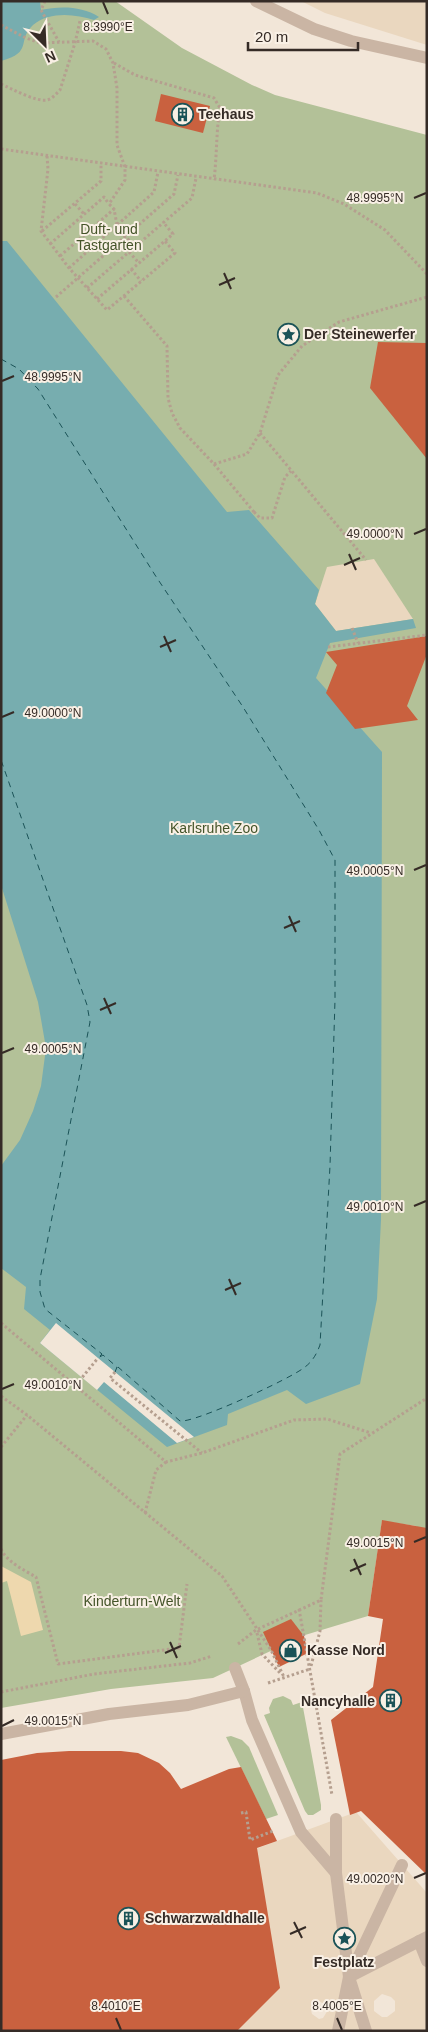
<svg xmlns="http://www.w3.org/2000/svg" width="428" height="2032" viewBox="0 0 428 2032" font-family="Arial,sans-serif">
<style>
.green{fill:#b3c198}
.sand{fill:#eed8ae}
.plaza{fill:#ead7bf;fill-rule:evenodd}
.water{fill:#77adaf}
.pier{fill:#f2e6d8}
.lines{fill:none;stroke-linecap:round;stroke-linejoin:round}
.ferry{stroke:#1b5357;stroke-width:1;stroke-dasharray:6 5;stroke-linecap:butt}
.building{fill:#c9613f}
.path{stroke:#b59f8f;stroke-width:3;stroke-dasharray:2.5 2.5;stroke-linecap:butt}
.minor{stroke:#cab5a4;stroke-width:12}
.ticks{fill:none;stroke:#352b26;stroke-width:2}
.labels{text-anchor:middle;stroke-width:4;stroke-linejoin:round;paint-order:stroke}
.poi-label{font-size:14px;font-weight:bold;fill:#352b26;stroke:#f9f0e5;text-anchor:start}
.park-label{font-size:14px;fill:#445429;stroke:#f9f0e5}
.ticks-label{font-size:12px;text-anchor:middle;fill:#352b26;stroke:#f9f0e5;stroke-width:4;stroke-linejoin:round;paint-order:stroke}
</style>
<rect width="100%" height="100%" fill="#f2e6d8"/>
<!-- green -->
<g class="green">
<polygon points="1,1 115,1 182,48 252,85 275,95 427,135 427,1529 422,1533 416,1526 382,1521 368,1616 305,1635 213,1678 111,1689 1,1708"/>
<polygon points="283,1696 291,1700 293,1705 302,1702 321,1805 321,1810 313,1815 308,1815 305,1811 264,1715 270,1713 269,1708 273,1699"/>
<polygon points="231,1736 242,1740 249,1747 278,1815 266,1819 226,1737"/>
</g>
<!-- sand -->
<polygon class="sand" points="1,1566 31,1582 43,1630 21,1636 7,1581 1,1583"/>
<!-- plaza -->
<g class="plaza">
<polygon points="301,1 427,1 427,45 325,13"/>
<polygon points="374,559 413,619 336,631 315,604 327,567"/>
<path d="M356 1812 427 1893V2031H222L247 1852ZM382 1994 391 1997 395 2001V2011L387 2017H382L374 2011V2001ZM319 2001 327 2006 328 2010 323 2018 319 2019 312 2014 311 2010 315 2002Z"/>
</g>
<!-- water -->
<g class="water">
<path d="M1 1H40L41 10C60 6 82 6 99 17L94 20C75 14 50 11 33 25 16 41 34 52 1 61Z"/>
<polygon points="1,241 7,241 227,512 249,510 319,590 315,604 336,631 413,619 416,628 330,643 316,678 382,752 381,1220 377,1299 360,1384 306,1404 287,1390 228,1414 227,1425 167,1447 40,1343 50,1330 24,1309 26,1287 1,1268 1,1166 20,1140 33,1111 41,1086 46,1048 38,1002 1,885"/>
</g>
<!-- pier -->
<polygon class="pier" points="56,1323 98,1358 194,1437 177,1443 104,1382 97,1390 40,1343"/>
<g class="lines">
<!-- ferry -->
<path class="ferry" d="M1 359 19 369 38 389 155 575 243 707 319 830 335 860V1000L330 1166 320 1345C317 1353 313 1361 305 1367 292 1378 195 1423 180 1421L118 1367 115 1372 117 1367 103 1355 98 1358 102 1354 45 1309 40 1292V1279L90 1022 87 1005 1 760"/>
</g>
<!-- building -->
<g class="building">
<polygon points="161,94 210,106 203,133 155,121"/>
<polygon points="378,342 427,343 427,459 370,388"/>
<polygon points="427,636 427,654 407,706 418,720 355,729 326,693 337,665 326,652"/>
<polygon points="382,1520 427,1528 427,1875 361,1811 350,1815 331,1720 373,1687 383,1619 368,1616"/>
<polygon points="291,1619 304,1636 308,1653 279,1667 263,1632"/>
<polygon points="69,1751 121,1751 138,1753 159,1763 170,1773 181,1789 229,1769 241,1767 277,1841 257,1848 280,1988 237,2031 1,2031 1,1760 37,1753"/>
</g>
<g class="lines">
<!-- path -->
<g class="path">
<polyline points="45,1 41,10 59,42"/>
<polyline points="1,25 26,38 40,43 93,41 106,49 113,63 117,88 117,145 125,167 125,180 109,204 114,209 117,225 134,247"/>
<path d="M114 63 135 75 214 98 220 108C216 132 217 156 214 180"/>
<path d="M1 84C12 89 36 102 47 100 52 99 56 94 60 90L75 43 80 21"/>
<polyline points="1,149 317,193 344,204 385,230 427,274"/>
<polyline points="47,156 48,169 41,231 69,268 107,310 175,253 165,241"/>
<polyline points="75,204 84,214"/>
<polyline points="42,231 101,181 101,164"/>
<polyline points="50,244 104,197 109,204"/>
<polyline points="129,252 139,263"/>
<polyline points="60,256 114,209"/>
<polyline points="69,268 154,192 158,172"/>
<polyline points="131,269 141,281"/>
<polyline points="87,288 192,198 196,178"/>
<polyline points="124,296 167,346 168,398 172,413 180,428 214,464 254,512 253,514"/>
<polyline points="56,297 174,194 178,175"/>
<polyline points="97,299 173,234 163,222"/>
<polyline points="260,433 366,560"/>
<polyline points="214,464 247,454 260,433 278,375 302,346 339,322 427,297"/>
<polyline points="254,512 260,518 272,518 285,477 291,471"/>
<polyline points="352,628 358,643"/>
<polyline points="328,647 427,635"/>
<polyline points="1,1323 166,1462 202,1453 294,1420 327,1419 371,1433"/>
<polyline points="115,1372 110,1378 202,1453"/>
<polyline points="76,1385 98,1358"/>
<polyline points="1,1396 27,1415 222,1576 271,1650 284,1677"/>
<polyline points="1,1447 27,1415"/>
<polyline points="145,1513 156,1470 166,1462"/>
<path d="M1 1549C7 1562 24 1570 36 1577L58 1664 179 1648 187 1584"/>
<polyline points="299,1609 332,1795"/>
<polyline points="257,1633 262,1654 281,1674"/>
<polyline points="238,1644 256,1630 321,1600 340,1454 427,1398"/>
<polyline points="311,1666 320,1631 321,1600"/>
<polyline points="268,1683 310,1669"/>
<polyline points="1,1692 94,1674 190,1663 212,1656"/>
<polyline points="241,1813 246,1812 250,1840 273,1831"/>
</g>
<!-- minor -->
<g class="minor">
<polyline points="256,1 314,29 351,41 427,58"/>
<polyline points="235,1668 244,1691 252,1720 301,1832 336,1873"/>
<polyline points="1,1734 109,1714 188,1705 244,1691"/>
<polyline points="336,1819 336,1873 349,1977 366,2031"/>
<polyline points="419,1941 427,1961"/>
<polyline points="349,1977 427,1937"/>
<polyline points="338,2031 349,1977 402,1865"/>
</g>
</g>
<!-- ticks -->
<path class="ticks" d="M103 2 108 14M414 198 426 193M224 273 231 289M219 285 235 278M2 381 14 376M414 534 426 529M349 554 356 570M344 565 360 558M164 636 171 652M160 647 176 640M2 717 14 712M414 870 426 865M289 916 296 932M284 928 300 921M104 998 111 1014M100 1010 116 1003M2 1053 14 1048M414 1206 426 1201M229 1279 236 1295M225 1290 241 1283M2 1389 14 1384M414 1542 426 1537M354 1559 361 1575M350 1571 366 1564M170 1642 177 1658M165 1653 181 1646M2 1726 14 1720M414 1878 426 1873M294 1922 302 1938M290 1934 306 1927M116 2018 121 2030M337 2018 342 2030"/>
<!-- icons -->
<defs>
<symbol id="building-ring" viewBox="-11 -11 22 22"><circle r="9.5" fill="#f9f0e5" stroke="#1b5357" stroke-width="1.5"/><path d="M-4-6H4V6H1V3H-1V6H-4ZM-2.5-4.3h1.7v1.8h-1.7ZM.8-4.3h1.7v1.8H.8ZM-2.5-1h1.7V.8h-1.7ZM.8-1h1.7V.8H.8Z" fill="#1b5357"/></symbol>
<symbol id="sight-ring" viewBox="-11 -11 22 22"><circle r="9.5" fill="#f9f0e5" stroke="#1b5357" stroke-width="1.5"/><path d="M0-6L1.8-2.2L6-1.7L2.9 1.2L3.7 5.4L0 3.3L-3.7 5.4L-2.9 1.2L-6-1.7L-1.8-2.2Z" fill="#1b5357"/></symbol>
<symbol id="shop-ring" viewBox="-11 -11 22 22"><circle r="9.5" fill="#f9f0e5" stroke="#1b5357" stroke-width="1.5"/><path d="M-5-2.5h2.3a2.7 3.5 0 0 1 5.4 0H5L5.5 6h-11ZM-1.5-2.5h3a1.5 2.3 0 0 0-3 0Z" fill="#1b5357"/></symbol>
</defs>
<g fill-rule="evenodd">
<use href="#building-ring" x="170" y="102" width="25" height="25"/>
<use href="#sight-ring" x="276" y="322" width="25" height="25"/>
<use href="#shop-ring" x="278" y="1638" width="25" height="25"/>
<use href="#building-ring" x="378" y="1688" width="25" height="25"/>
<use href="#building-ring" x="116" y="1906" width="25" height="25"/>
<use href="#sight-ring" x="332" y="1926" width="25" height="25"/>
</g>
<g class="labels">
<!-- poi labels -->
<g class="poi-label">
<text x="198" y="119">Teehaus</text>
<text x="304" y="339">Der Steinewerfer</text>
<text x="307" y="1655">Kasse Nord</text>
<text x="375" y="1706" text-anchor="end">Nancyhalle</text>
<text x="145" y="1923">Schwarzwaldhalle</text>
<text x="344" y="1967" text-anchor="middle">Festplatz</text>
</g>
<!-- park labels -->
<g class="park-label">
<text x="109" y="234">Duft- und<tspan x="109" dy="16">Tastgarten</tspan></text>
<text x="214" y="833">Karlsruhe Zoo</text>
<text x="132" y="1606">Kinderturn-Welt</text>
</g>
</g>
<g class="ticks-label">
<text x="108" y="31">8.3990°E</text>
<text x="375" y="202">48.9995°N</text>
<text x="53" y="381">48.9995°N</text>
<text x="375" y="538">49.0000°N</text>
<text x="53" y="717">49.0000°N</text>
<text x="375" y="875">49.0005°N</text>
<text x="53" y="1053">49.0005°N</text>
<text x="375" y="1211">49.0010°N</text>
<text x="53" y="1389">49.0010°N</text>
<text x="375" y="1547">49.0015°N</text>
<text x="53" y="1725">49.0015°N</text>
<text x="375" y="1883">49.0020°N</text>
<text x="116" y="2010">8.4010°E</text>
<text x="337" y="2010">8.4005°E</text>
</g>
<!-- border -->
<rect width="428" height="2032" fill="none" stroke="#352b26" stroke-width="5"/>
<!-- north arrow -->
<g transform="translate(45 45) rotate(156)" stroke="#f9f0e5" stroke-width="4" paint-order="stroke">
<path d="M0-4L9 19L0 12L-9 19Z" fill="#352b26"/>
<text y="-8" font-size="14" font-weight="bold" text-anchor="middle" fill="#352b26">N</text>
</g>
<!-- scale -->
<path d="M248 42v8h110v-8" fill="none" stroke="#352b26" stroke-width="2.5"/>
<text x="255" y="42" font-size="15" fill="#352b26" stroke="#f9f0e5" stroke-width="4" paint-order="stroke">20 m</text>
</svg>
